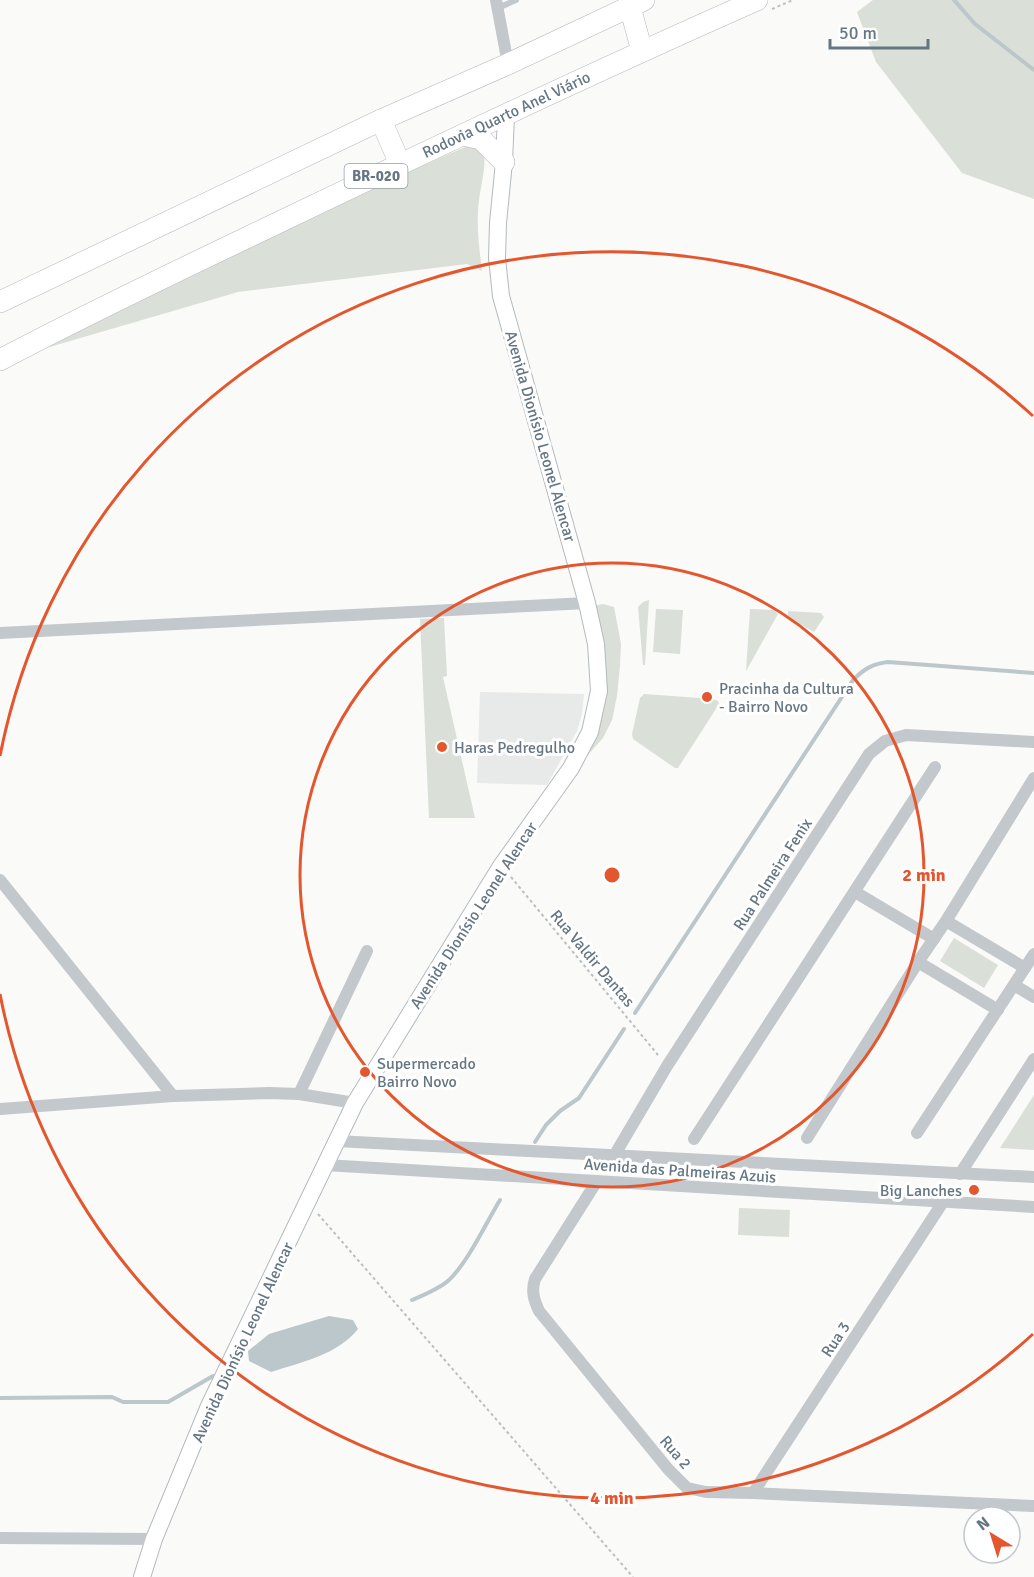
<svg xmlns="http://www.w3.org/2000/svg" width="1034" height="1577" viewBox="0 0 1034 1577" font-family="Signika,sans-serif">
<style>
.built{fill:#e8e9e9}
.green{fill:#dadfd7}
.water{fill:#bbc7cb}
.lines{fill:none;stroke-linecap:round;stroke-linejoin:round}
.stream{stroke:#bbc7cb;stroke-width:4}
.secondary-casing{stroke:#b3babf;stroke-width:18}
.highway-casing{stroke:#b4b9bd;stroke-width:22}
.path{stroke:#bbbfc2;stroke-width:2;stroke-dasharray:3 3;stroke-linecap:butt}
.lane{stroke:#c3c8cc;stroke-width:6}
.street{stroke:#c3c8cc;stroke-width:12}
.secondary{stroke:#fff;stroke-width:16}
.highway{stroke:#fff;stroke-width:21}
.ring{fill:none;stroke:#e4572e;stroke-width:3}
.poi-dot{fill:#e4572e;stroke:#fff;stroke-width:2}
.labels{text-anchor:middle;stroke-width:6;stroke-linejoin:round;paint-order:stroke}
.shield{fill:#fff;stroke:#939fa8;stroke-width:1.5}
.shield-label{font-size:15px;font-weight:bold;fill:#657683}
.street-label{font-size:16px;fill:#657683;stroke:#fff}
.poi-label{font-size:16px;fill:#657683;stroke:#fff;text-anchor:start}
.centre{fill:#e4572e;stroke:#fff;stroke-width:3}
.ring-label{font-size:18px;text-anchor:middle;font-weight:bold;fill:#e4572e;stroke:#fff;stroke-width:6;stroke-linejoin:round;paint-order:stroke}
</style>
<rect width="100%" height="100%" fill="#fafaf8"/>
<!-- built -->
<polygon class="built" points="480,692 584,694 582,714 577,731 547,785 477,783"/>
<!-- green -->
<g class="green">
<polygon points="873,0 1034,0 1034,199 962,173 876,62 857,12"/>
<path d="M470 145 484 152C486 168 481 184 479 200 476 225 479 246 482 271L467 264 238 292 29 353 384 182Z"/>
<polygon points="649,600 645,665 643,665 638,607 643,602"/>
<polygon points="603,604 614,607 621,644 620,665 617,696 612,720 603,738 586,757 596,734 593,606"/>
<polygon points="656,609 683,610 680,654 653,652"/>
<polygon points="750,609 774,610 778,614 746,671"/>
<polygon points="788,611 821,613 824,617 814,632 788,617"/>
<polygon points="444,618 447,676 443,677 475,818 429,818 420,619"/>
<polygon points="644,694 713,699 718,701 719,704 678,768 675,768 672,766 633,739 632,734 640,698"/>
<polygon points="954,938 998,965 984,988 940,961"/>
<polygon points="1034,1095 1034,1150 1000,1148"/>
<polygon points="739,1208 790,1210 789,1237 738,1235"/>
</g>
<!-- water -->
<path class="water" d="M329 1316 353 1320 358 1329C337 1355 302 1362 271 1372L249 1361 248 1351 269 1334Z"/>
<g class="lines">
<!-- stream -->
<g class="stream">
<polyline points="954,0 975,24 1034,70"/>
<path d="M635 1013 853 680C864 669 872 664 888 662L1034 673"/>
<polyline points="535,1142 546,1125 560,1111 579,1098 624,1029"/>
<path d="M412 1300C424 1295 439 1289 449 1280 468 1262 486 1223 500 1200"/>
<polyline points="0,1398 112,1397 123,1402 168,1402 213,1376"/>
</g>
<defs>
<polyline id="secondary" points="142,1577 154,1539 209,1406 355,1103 501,866 571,768 590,732 599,691 596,644 587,603 501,296 497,258 498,223 504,162 506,115"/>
<g id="highway">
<polyline points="630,7 642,51"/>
<polyline points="381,120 400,164"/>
<polyline points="463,135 481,139 504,162"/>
<polyline points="0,302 381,120 508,64 644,0"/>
<path d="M0 360C96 309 194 263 292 216 446 142 601 69 757 0"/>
</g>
</defs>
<!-- secondary casing -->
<use href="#secondary" class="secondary-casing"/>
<!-- highway casing -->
<use href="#highway" class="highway-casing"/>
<!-- path -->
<g class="path">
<polyline points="772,9 793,0"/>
<polyline points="511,877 658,1055"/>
<polyline points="318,1214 633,1577"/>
</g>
<!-- lane -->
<polyline class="lane" points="498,8 516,0"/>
<!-- street -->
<g class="street">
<polyline points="496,0 508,64"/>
<polyline points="0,633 587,603"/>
<polyline points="0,880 173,1096"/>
<polyline points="855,892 934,939"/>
<polyline points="946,921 1025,968"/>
<polyline points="918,962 998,1010"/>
<polyline points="1014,985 1034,997"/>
<polyline points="299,1094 367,951"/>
<polyline points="0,1109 173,1096 269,1093 299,1094 355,1103"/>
<polyline points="917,1133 1034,954"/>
<polyline points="807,1138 918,962 946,921 1034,778"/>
<polyline points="694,1139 935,767"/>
<polyline points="336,1141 1034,1177"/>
<polyline points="614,1156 667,1066 869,754 885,741 906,735 1034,742"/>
<polyline points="325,1165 1034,1207"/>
<polyline points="960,1174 1034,1059"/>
<path d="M597 1181 535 1279C531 1291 534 1300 539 1311L668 1469 687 1488 706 1492 753 1493 1034 1506"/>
<polyline points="753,1493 943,1202"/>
<polyline points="0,1538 154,1539"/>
</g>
<!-- secondary -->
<use href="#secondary" class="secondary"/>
<!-- highway -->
<use href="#highway" class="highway"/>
</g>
<!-- distance rings -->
<g class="ring">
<circle cx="612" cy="875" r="312"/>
<path d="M1033 1334A623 623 0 0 1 0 994M0 756A623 623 0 0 1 1033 416"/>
</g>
<!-- markers -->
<g class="poi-dot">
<circle cx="707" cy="697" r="6"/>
<circle cx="442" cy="747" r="6"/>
<circle cx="365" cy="1072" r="6"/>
<circle cx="974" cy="1190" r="6"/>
</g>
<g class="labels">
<!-- shield labels -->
<rect class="shield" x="344.5" y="164" width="63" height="24" rx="4.5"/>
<g class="shield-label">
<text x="376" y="181">BR-020</text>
</g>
<!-- street labels -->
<g class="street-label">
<text transform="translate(506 114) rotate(-25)" y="6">Rodovia Quarto Anel Viário</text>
<text transform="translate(541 436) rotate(74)" y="6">Avenida Dionísio Leonel Alencar</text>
<text transform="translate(772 874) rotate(-57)" y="6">Rua Palmeira Fenix</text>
<text transform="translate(473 915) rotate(-57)" y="6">Avenida Dionísio Leonel Alencar</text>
<text transform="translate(593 958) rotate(50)" y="6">Rua Valdir Dantas</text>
<text transform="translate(680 1170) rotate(4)" y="6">Avenida das Palmeiras Azuis</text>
<text transform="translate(835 1339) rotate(-57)" y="6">Rua 3</text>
<text transform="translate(242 1342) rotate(-65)" y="6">Avenida Dionísio Leonel Alencar</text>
<text transform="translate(676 1452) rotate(49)" y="6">Rua 2</text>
</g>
<!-- poi labels -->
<g class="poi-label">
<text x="719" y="694">Pracinha da Cultura<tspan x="719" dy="18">- Bairro Novo</tspan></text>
<text x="454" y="753">Haras Pedregulho</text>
<text x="377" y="1069">Supermercado<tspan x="377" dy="18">Bairro Novo</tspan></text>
<text x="962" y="1196" text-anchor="end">Big Lanches</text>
</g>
</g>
<circle cx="612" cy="875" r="9" class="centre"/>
<g class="ring-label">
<text x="924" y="881">2 min</text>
<text x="612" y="1504">4 min</text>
</g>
<!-- north arrow -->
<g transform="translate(992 1535) rotate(322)"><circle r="28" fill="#ffffff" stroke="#c1c8cd" stroke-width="1.5"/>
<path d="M0-4.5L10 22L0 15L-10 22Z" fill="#e4572e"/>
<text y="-9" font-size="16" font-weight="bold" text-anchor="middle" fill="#657683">N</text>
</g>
<!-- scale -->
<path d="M830 39v9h98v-9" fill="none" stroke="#657683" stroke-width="3"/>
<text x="839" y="39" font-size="18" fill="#657683" stroke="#ffffff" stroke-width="4.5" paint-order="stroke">50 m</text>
</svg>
